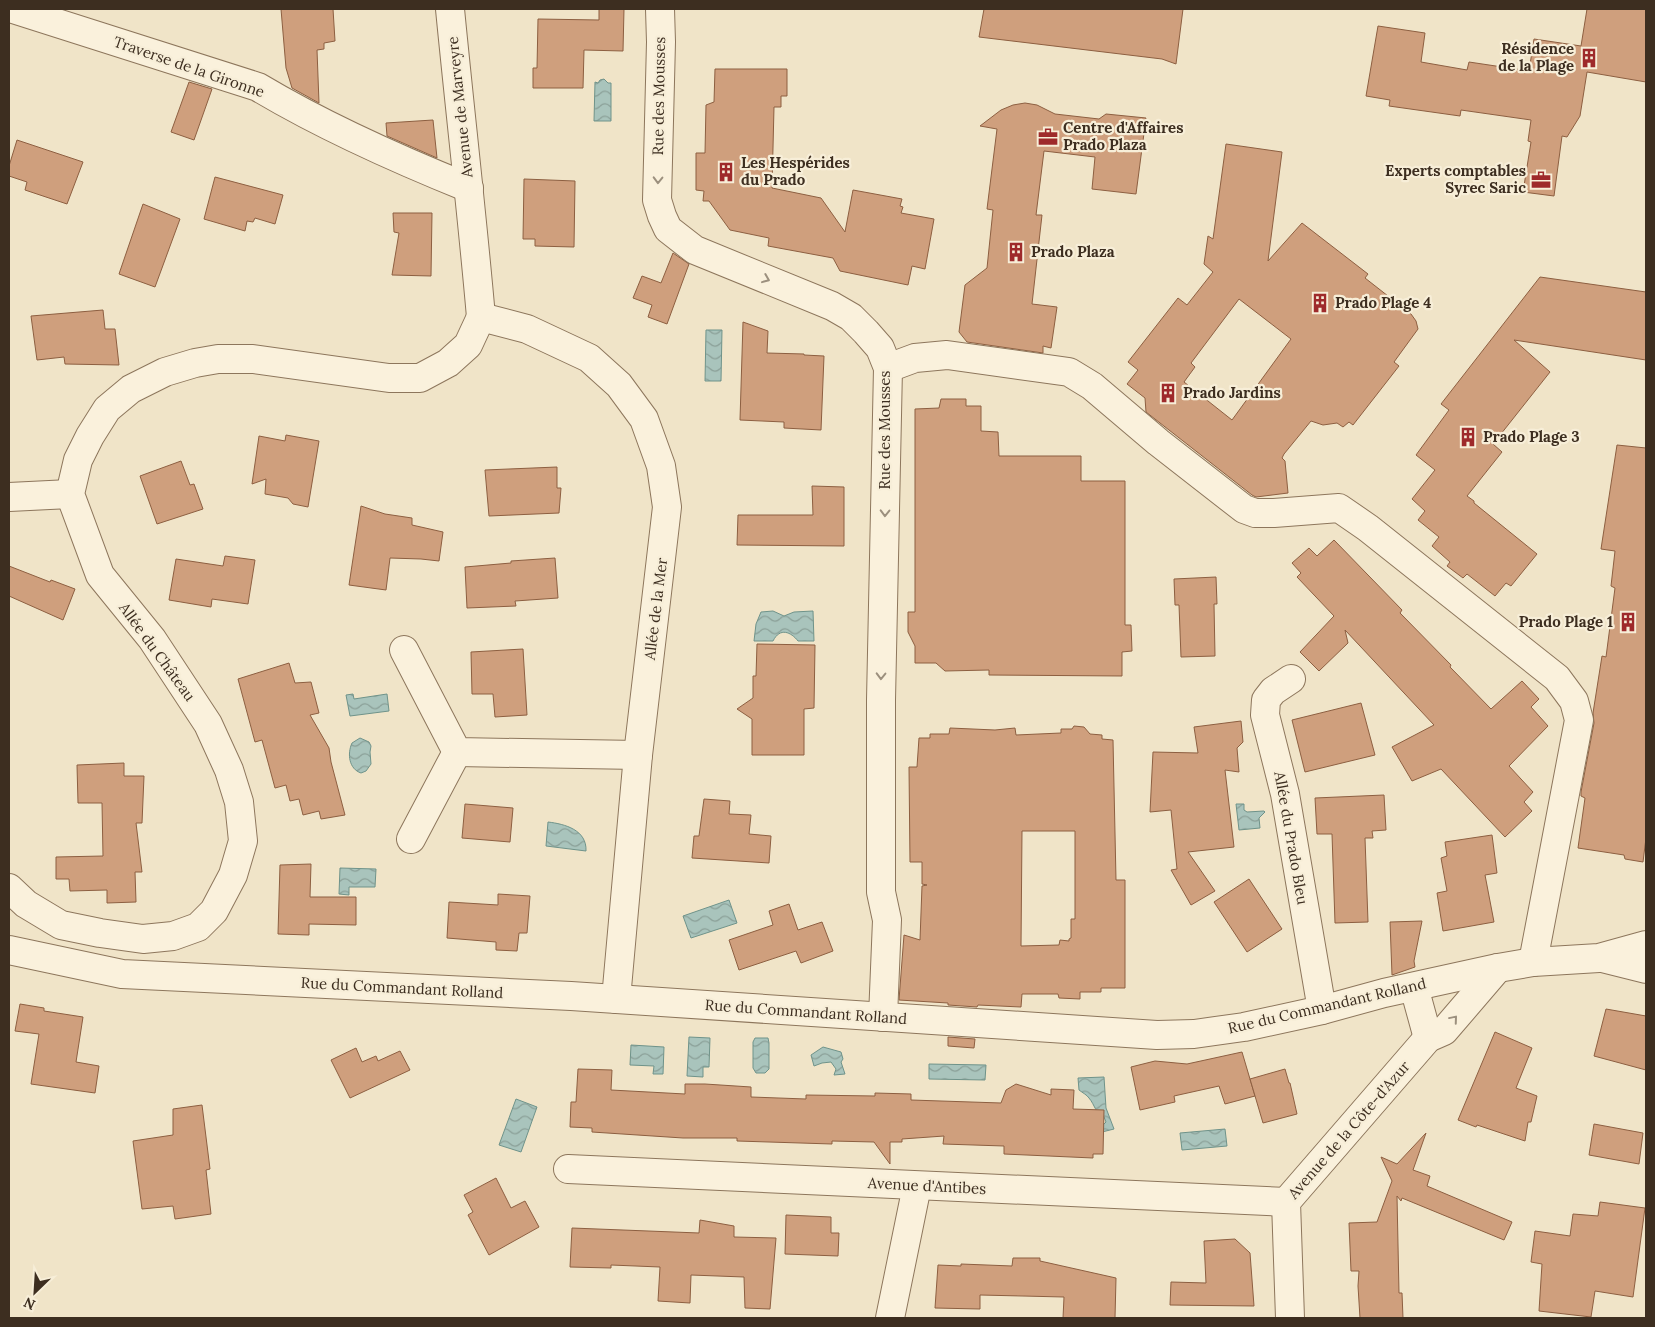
<svg xmlns="http://www.w3.org/2000/svg" width="1655" height="1327" viewBox="0 0 1655 1327" font-family="Lora,serif">
<style>
.water{fill:url(#water-waves);stroke:#6f938a}
.building{fill:#cf9f7d;stroke:#8d5f41;fill-rule:evenodd}
.lines{fill:none;stroke-linecap:round;stroke-linejoin:round}
.minor-casing{stroke:#8d765c;stroke-width:30}
.tertiary-casing{stroke:#8d765c;stroke-width:30}
.minor{stroke:#faf1dc;stroke-width:28}
.tertiary{stroke:#faf1dc;stroke-width:28}
.oneway{stroke:#9c907e}
.labels{text-anchor:middle;stroke-width:4.5;stroke-linejoin:round;paint-order:stroke}
.poi-label{font-size:15px;font-weight:bold;fill:#3d2e20;stroke:#f7eed8;text-anchor:start}
.street-label{font-size:15px;fill:#3d2e20;stroke:#f7eed8}
</style>
<defs>
<pattern id="water-waves" width="16" height="10" patternUnits="userSpaceOnUse" patternTransform="scale(1.25)"><rect width="16" height="10" fill="#a9c4bc"/><path d="M0 5q4-4 8 0t8 0" fill="none" stroke="#8ba098"/></pattern>
</defs>
<rect width="100%" height="100%" fill="#f0e4c8"/>
<!-- water -->
<g class="water">
<polygon points="604,79 608,83 611,83 611,121 594,121 595,82 598,83 600,80"/>
<polygon points="706,330 722,330 721,381 705,381"/>
<path d="M773 611 784 616 794 612 813 611 814 641H798C791 632 780 627 773 641H754L756 624 761 612Z"/>
<polygon points="353,694 354,699 387,694 389,711 350,716 346,695"/>
<path d="M360 738 369 742 371 746 370 752 371 764 366 771 361 773C349 769 347 754 352 743Z"/>
<polygon points="1236,804 1244,804 1244,810 1247,812 1264,811 1265,812 1259,818 1260,828 1239,830"/>
<path d="M548 822C565 824 587 830 586 851L546 846Z"/>
<polygon points="340,868 376,869 375,887 349,887 349,895 339,894"/>
<polygon points="729,900 737,923 691,938 683,916"/>
<polygon points="689,1037 710,1038 709,1067 703,1067 703,1077 687,1076"/>
<polygon points="755,1038 768,1038 769,1043 769,1069 765,1073 756,1073 753,1068 753,1042"/>
<polygon points="631,1045 664,1047 663,1074 653,1074 654,1066 630,1065"/>
<polygon points="823,1047 841,1052 843,1059 841,1062 845,1074 834,1075 836,1069 831,1062 822,1063 814,1066 811,1055"/>
<polygon points="929,1064 986,1065 985,1080 929,1079"/>
<path d="M1104 1077 1106 1108 1114 1129 1102 1132 1100 1128 1106 1122 1104 1117C1095 1113 1095 1105 1089 1098 1087 1095 1083 1093 1079 1090L1078 1078Z"/>
<polygon points="516,1099 537,1107 521,1152 499,1145"/>
<polygon points="1225,1129 1227,1146 1182,1150 1180,1133"/>
</g>
<!-- building -->
<g class="building">
<polygon points="281,9 333,9 335,41 324,43 324,49 317,50 319,103 292,88 286,68"/>
<polygon points="599,9 624,9 623,51 584,50 583,88 533,88 533,68 537,68 538,19 599,20"/>
<polygon points="984,9 1183,9 1176,64 1162,59 979,37"/>
<polygon points="1587,9 1646,9 1646,82 1587,72 1580,116 1567,137 1562,136 1554,196 1523,192 1531,142 1528,141 1531,120 1461,110 1460,116 1389,106 1390,100 1366,96 1378,26 1425,33 1421,62 1467,70 1469,62 1529,71 1534,39 1581,46"/>
<polygon points="715,69 787,69 787,96 781,96 781,107 774,107 772,188 821,198 845,232 853,190 902,199 900,206 903,207 901,213 934,219 925,269 912,266 908,285 840,271 833,258 768,246 769,238 730,230 709,201 703,201 704,191 696,190 696,153 705,153 706,105 714,102"/>
<polygon points="189,82 212,89 194,140 171,132"/>
<polygon points="1025,103 1037,105 1055,114 1099,119 1106,114 1146,118 1136,194 1092,189 1095,157 1044,151 1036,215 1042,215 1032,304 1057,307 1051,348 1043,346 1043,353 967,342 959,332 965,285 987,268 993,210 987,209 997,129 980,126 1001,110 1013,105"/>
<polygon points="433,120 437,158 387,136 386,123"/>
<polygon points="17,140 83,162 67,204 25,190 27,182 9,176 9,166"/>
<path d="M1226 144 1282 152 1268 261 1302 223 1368 274 1365 278 1411 314 1416 321 1418 329 1394 362 1399 366 1353 425 1349 422 1343 427 1337 423 1323 425 1311 421 1284 454 1282 458 1285 461 1288 493 1256 497 1252 495 1146 412 1145 398 1127 384 1138 370 1128 362 1178 298 1187 305 1213 272 1204 264 1208 236 1213 239ZM1239 299 1291 339 1232 420 1184 382 1195 367 1191 363Z"/>
<polygon points="215,177 283,195 275,224 255,218 253,222 247,221 245,231 204,219"/>
<polygon points="524,179 575,181 574,247 535,246 535,239 523,239"/>
<polygon points="143,204 180,219 155,287 119,274"/>
<polygon points="393,213 432,213 431,276 392,275 399,233 394,232"/>
<polygon points="673,253 689,264 667,324 648,317 652,305 633,298 642,276 661,283"/>
<polygon points="1540,277 1646,292 1646,360 1514,340 1550,372 1493,444 1502,452 1467,496 1474,501 1474,503 1537,554 1511,586 1506,583 1495,596 1467,574 1463,578 1447,566 1450,562 1432,546 1439,537 1418,520 1425,511 1412,499 1435,470 1416,455 1449,410 1441,404"/>
<polygon points="103,310 105,329 115,329 119,365 65,364 64,357 37,360 31,316"/>
<polygon points="743,322 768,331 767,353 804,354 804,355 824,356 821,430 784,428 784,422 740,420"/>
<polygon points="941,399 966,399 966,406 981,406 981,431 998,432 999,456 1081,456 1081,481 1125,481 1125,625 1131,625 1132,651 1122,652 1122,676 989,675 989,670 945,671 936,663 915,663 915,646 908,632 908,612 915,612 915,409 939,408"/>
<polygon points="286,435 319,441 308,507 293,504 288,498 265,494 266,479 252,484 259,436 285,441"/>
<polygon points="1617,445 1646,448 1646,838 1643,862 1625,859 1624,855 1578,848 1585,798 1581,796 1581,792 1594,723 1593,713 1602,656 1606,657 1615,588 1611,586 1615,551 1601,549"/>
<polygon points="181,461 190,485 194,484 203,509 157,524 140,476"/>
<polygon points="557,467 557,488 561,488 559,513 489,516 485,470"/>
<polygon points="812,486 844,487 844,546 737,545 738,515 813,515"/>
<polygon points="361,506 385,514 412,518 412,525 443,532 439,561 421,559 390,558 386,590 349,585"/>
<polygon points="1334,540 1402,610 1400,613 1451,665 1450,667 1491,709 1522,681 1539,699 1531,707 1548,726 1509,766 1533,792 1524,802 1532,811 1505,837 1441,769 1412,781 1392,747 1434,725 1345,630 1348,643 1319,671 1300,652 1334,616 1297,577 1301,573 1292,563 1309,548 1317,556"/>
<polygon points="225,556 255,560 248,604 212,599 211,607 169,600 176,559 223,566"/>
<polygon points="555,558 558,598 515,601 516,606 467,608 465,567 511,563 511,561"/>
<polygon points="9,566 50,582 51,580 75,589 63,620 9,596"/>
<polygon points="1216,577 1217,604 1214,604 1215,656 1181,657 1179,605 1175,605 1174,579"/>
<polygon points="757,644 815,645 814,708 804,709 804,755 752,755 752,719 737,709 753,698 753,676 756,676"/>
<polygon points="523,649 527,715 495,717 493,694 472,694 471,652"/>
<polygon points="289,663 295,683 311,682 319,713 310,715 329,748 331,762 345,815 321,819 319,811 303,815 299,799 290,801 286,785 275,788 262,740 255,742 238,679"/>
<polygon points="1361,703 1375,755 1305,772 1292,720"/>
<polygon points="1241,721 1243,742 1237,748 1239,772 1225,770 1234,847 1188,852 1215,891 1191,905 1171,870 1177,869 1171,810 1150,812 1153,752 1198,753 1194,727"/>
<path d="M1074 726 1084 727 1090 734 1102 735V739L1113 740 1116 880H1125V988H1101V992H1080V999L1059 998 1058 994H1022L1021 1007 978 1005 977 1007 948 1005V1003L899 1000 904 935 920 940 922 886 927 885 922 884V862H910L909 767H917L919 738H930V734H949L950 728 995 730 1015 728 1016 735 1061 733V729H1072ZM1022 831H1075V919H1071V938L1069 939V941L1060 940 1059 945 1021 946Z"/>
<polygon points="124,763 124,776 144,776 142,823 136,823 142,872 135,872 136,902 107,903 107,890 70,891 69,879 56,879 56,857 103,856 102,803 78,803 77,765"/>
<polygon points="1384,795 1386,830 1372,831 1373,838 1365,838 1368,922 1335,923 1332,834 1317,834 1315,798"/>
<polygon points="704,799 730,801 729,814 751,815 749,834 771,836 769,863 692,858 694,836 699,836"/>
<polygon points="465,804 513,808 510,842 462,838"/>
<polygon points="1492,835 1497,873 1485,875 1494,922 1443,931 1437,893 1447,891 1441,858 1447,856 1445,842"/>
<polygon points="311,864 310,897 356,897 356,925 309,924 309,935 278,934 280,865"/>
<polygon points="1249,879 1282,929 1247,952 1214,902"/>
<polygon points="498,894 530,896 527,933 519,933 517,951 496,950 496,942 447,938 449,902 498,905"/>
<polygon points="789,904 798,930 822,922 833,951 801,963 796,951 739,970 729,940 773,925 769,911"/>
<polygon points="1422,921 1414,961 1415,967 1392,975 1390,922"/>
<polygon points="20,1004 44,1008 44,1011 83,1017 76,1062 99,1066 95,1093 31,1084 39,1034 15,1031"/>
<polygon points="1606,1009 1646,1016 1646,1070 1594,1056"/>
<polygon points="1495,1032 1532,1048 1516,1088 1537,1096 1531,1122 1528,1122 1525,1141 1477,1125 1476,1127 1458,1120"/>
<polygon points="948,1037 975,1039 974,1048 948,1046"/>
<polygon points="356,1048 362,1062 376,1056 378,1061 400,1051 410,1070 350,1098 331,1060"/>
<polygon points="1242,1052 1255,1096 1225,1104 1219,1086 1174,1096 1175,1102 1140,1110 1131,1067 1155,1061 1187,1064"/>
<polygon points="578,1069 612,1070 611,1090 685,1094 685,1084 705,1084 751,1087 751,1097 806,1099 806,1095 875,1096 875,1093 911,1094 911,1100 1001,1103 1006,1090 1016,1084 1051,1095 1051,1089 1074,1090 1073,1109 1104,1110 1103,1154 1093,1154 1093,1158 1004,1154 1004,1146 943,1144 944,1136 902,1139 902,1142 890,1142 890,1164 874,1142 832,1141 832,1144 737,1141 737,1138 683,1138 592,1132 592,1128 570,1127 571,1102 576,1102"/>
<polygon points="1285,1069 1289,1083 1290,1083 1297,1114 1263,1123 1250,1079"/>
<polygon points="202,1105 210,1169 206,1170 211,1214 175,1219 173,1206 142,1209 133,1141 173,1135 173,1109"/>
<polygon points="1594,1124 1643,1133 1639,1164 1589,1155"/>
<polygon points="1426,1133 1413,1170 1430,1176 1427,1186 1512,1222 1504,1240 1402,1198 1401,1201 1397,1196 1399,1293 1402,1293 1403,1318 1360,1318 1358,1286 1359,1271 1351,1271 1349,1223 1377,1222 1392,1181 1381,1157 1397,1164"/>
<polygon points="496,1178 511,1208 525,1201 539,1227 489,1255 468,1215 473,1212 464,1195"/>
<polygon points="1600,1202 1645,1208 1633,1297 1595,1291 1591,1317 1539,1311 1542,1264 1531,1262 1535,1231 1570,1236 1573,1214 1598,1216"/>
<polygon points="786,1215 831,1217 831,1233 839,1233 838,1256 785,1254"/>
<polygon points="700,1220 734,1226 734,1237 776,1238 770,1309 745,1308 744,1277 691,1275 690,1303 658,1301 660,1267 611,1265 611,1268 570,1267 572,1228 699,1233"/>
<polygon points="1235,1239 1250,1253 1254,1306 1170,1305 1171,1282 1206,1283 1204,1241"/>
<polygon points="1013,1258 1040,1258 1040,1261 1116,1278 1115,1318 1063,1318 1064,1297 980,1295 980,1309 935,1308 938,1265 961,1266 961,1264 1012,1266"/>
</g>
<g class="lines">
<defs>
<g id="minor">
<path d="M13 9 258 87C325 127 397 159 469 188"/>
<path d="M450 9C460 112 472 214 481 317"/>
<polyline points="660,9 661,42 657,200 662,216 668,229 695,250 832,306 851,317 866,332 880,348 888,368 881,700 881,892 887,920 883,1017"/>
<polyline points="481,317 527,329 589,358 619,385 644,419 661,466 667,507 638,755 616,999"/>
<polyline points="888,368 915,358 947,355 1069,372 1092,386 1158,442 1244,509 1255,513 1274,513 1339,508 1368,528 1557,678 1574,701 1579,720 1533,962"/>
<polyline points="9,497 70,494"/>
<polyline points="404,650 457,752 638,755"/>
<polyline points="1291,679 1273,691 1266,700 1265,715 1285,794 1322,1010"/>
<polyline points="411,839 457,752"/>
<polyline points="9,888 26,904 61,925 100,933 143,939 173,936 198,927 214,911 233,875 243,841 239,802 229,770 208,724 152,639 100,575 70,494 78,460 90,436 107,409 131,389 165,372 195,363 218,359 253,359 389,378 420,378 448,363 468,345 481,317"/>
<polyline points="1414,987 1428,1038"/>
<polyline points="568,1169 1286,1202"/>
<polyline points="890,1318 917,1186"/>
<polyline points="1290,1318 1286,1202 1428,1038 1444,1031 1498,968"/>
</g>
<g id="tertiary">
<polyline points="9,950 122,974 571,996 1157,1035 1194,1034 1244,1027 1322,1010 1384,993 1498,968 1533,962 1599,958 1646,945"/>
<polyline points="1602,958 1646,969"/>
</g>
</defs>
<!-- minor casing -->
<use href="#minor" class="minor-casing"/>
<!-- tertiary casing -->
<use href="#tertiary" class="tertiary-casing"/>
<!-- minor -->
<use href="#minor" class="minor"/>
<!-- tertiary -->
<use href="#tertiary" class="tertiary"/>
</g>
<!-- one-way arrows -->
<defs><path id="oneway-chevron" d="M-2-3.5L2.5 0L-2 3.5" fill="none" stroke-width="1.6" stroke-linecap="round" stroke-linejoin="round" transform="scale(1.25)"/></defs>
<g class="oneway">
<use href="#oneway-chevron" transform="translate(658 180) rotate(91)"/>
<use href="#oneway-chevron" transform="translate(766 279) rotate(22)"/>
<use href="#oneway-chevron" transform="translate(885 513) rotate(91)"/>
<use href="#oneway-chevron" transform="translate(881 676) rotate(91)"/>
<use href="#oneway-chevron" transform="translate(1454 1019) rotate(-50)"/>
</g>
<!-- icons -->
<defs>
<symbol id="building-bare" viewBox="-9 -9 18 18"><path d="M-4-6H4V6H1V3H-1V6H-4ZM-2.5-4.3h1.7v1.8h-1.7ZM.8-4.3h1.7v1.8H.8ZM-2.5-1h1.7V.8h-1.7ZM.8-1h1.7V.8H.8Z" fill="#9e2a2b" stroke="#f7eed8" stroke-width="2.5" paint-order="stroke"/></symbol>
<symbol id="office-bare" viewBox="-9 -9 18 18"><path d="M-6-3h4V-5.5h4V-3h4V5H-6ZM-1-4.5V-3h2v-1.5ZM-6 0V1H6V0Z" fill="#9e2a2b" stroke="#f7eed8" stroke-width="2.5" paint-order="stroke"/></symbol>
</defs>
<g fill-rule="evenodd">
<use href="#building-bare" x="1575" y="44" width="28" height="28"/>
<use href="#office-bare" x="1034" y="123" width="28" height="28"/>
<use href="#building-bare" x="712" y="158" width="28" height="28"/>
<use href="#office-bare" x="1527" y="166" width="28" height="28"/>
<use href="#building-bare" x="1002" y="238" width="28" height="28"/>
<use href="#building-bare" x="1306" y="289" width="28" height="28"/>
<use href="#building-bare" x="1154" y="379" width="28" height="28"/>
<use href="#building-bare" x="1454" y="423" width="28" height="28"/>
<use href="#building-bare" x="1614" y="608" width="28" height="28"/>
</g>
<g class="labels">
<!-- poi labels -->
<g class="poi-label">
<text x="1574" y="54" text-anchor="end">Résidence<tspan x="1574" dy="17">de la Plage</tspan></text>
<text x="1063" y="133">Centre d'Affaires<tspan x="1063" dy="17">Prado Plaza</tspan></text>
<text x="741" y="168">Les Hespérides<tspan x="741" dy="17">du Prado</tspan></text>
<text x="1526" y="176" text-anchor="end">Experts comptables<tspan x="1526" dy="17">Syrec Saric</tspan></text>
<text x="1031" y="257">Prado Plaza</text>
<text x="1335" y="308">Prado Plage 4</text>
<text x="1183" y="398">Prado Jardins</text>
<text x="1483" y="442">Prado Plage 3</text>
<text x="1613" y="627" text-anchor="end">Prado Plage 1</text>
</g>
<!-- street labels -->
<g class="street-label">
<text transform="translate(189 67) rotate(19)" y="5">Traverse de la Gironne</text>
<text transform="translate(659 96) rotate(-89)" y="5">Rue des Mousses</text>
<text transform="translate(460 107) rotate(-96)" y="5">Avenue de Marveyre</text>
<text transform="translate(885 430) rotate(-90)" y="5">Rue des Mousses</text>
<text transform="translate(656 609) rotate(-83)" y="5">Allée de la Mer</text>
<text transform="translate(157 652) rotate(54)" y="5">Allée du Château</text>
<text transform="translate(1291 838) rotate(80)" y="5">Allée du Prado Bleu</text>
<text transform="translate(402 988) rotate(3)" y="5">Rue du Commandant Rolland</text>
<text transform="translate(1327 1006) rotate(-13)" y="5">Rue du Commandant Rolland</text>
<text transform="translate(806 1012) rotate(4)" y="5">Rue du Commandant Rolland</text>
<text transform="translate(1349 1130) rotate(-49)" y="5">Avenue de la Côte-d'Azur</text>
<text transform="translate(927 1186) rotate(3)" y="5">Avenue d'Antibes</text>
</g>
</g>
<!-- border -->
<rect width="1655" height="1327" fill="none" stroke="#3d2e20" stroke-width="20"/>
<!-- north arrow -->
<g transform="translate(35 1292) rotate(205)" stroke="#f7eed8" stroke-width="4" paint-order="stroke">
<path d="M0-4L9 19L0 12L-9 19Z" fill="#3d2e20"/>
<text y="-8" font-size="14" font-weight="bold" text-anchor="middle" fill="#3d2e20">N</text>
</g>
</svg>
